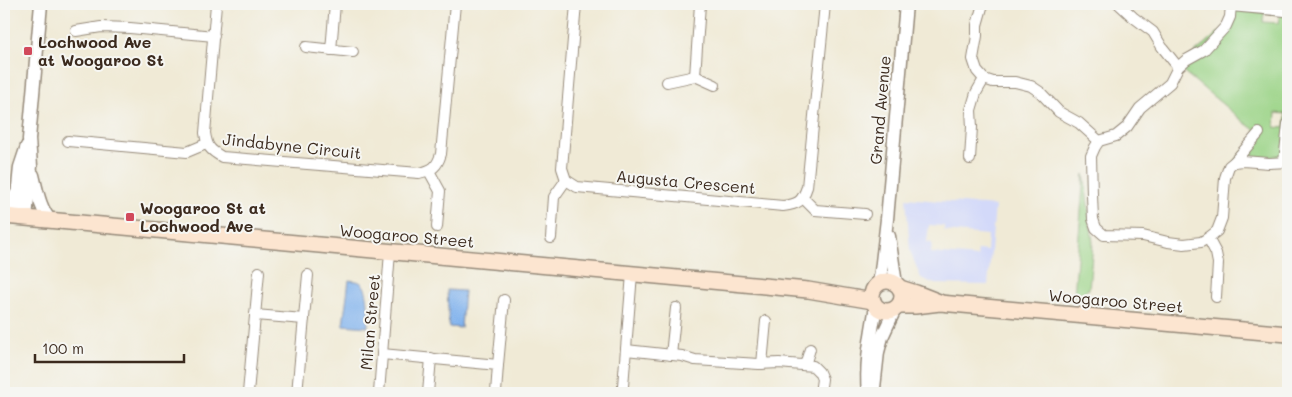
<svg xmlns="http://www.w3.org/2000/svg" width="1292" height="397" viewBox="0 0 1292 397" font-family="Mali,sans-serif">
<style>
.built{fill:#d3d9f9;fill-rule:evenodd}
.green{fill:#9ad385;stroke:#6a7e52;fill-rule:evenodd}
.water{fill:#81b2ed;stroke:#5e6e86}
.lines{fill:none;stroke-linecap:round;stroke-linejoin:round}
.minor-casing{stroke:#968a7a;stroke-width:12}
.tertiary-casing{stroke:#968a7a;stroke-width:15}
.secondary-casing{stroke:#968a7a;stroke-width:18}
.minor{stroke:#fff;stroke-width:10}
.tertiary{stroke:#fff;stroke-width:12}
.secondary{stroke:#fce5d0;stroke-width:15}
.poi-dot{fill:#d1495b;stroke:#f6f6f2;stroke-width:2}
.labels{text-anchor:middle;stroke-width:4;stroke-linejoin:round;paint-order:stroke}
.poi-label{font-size:16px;font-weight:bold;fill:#3b2a1e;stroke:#f6f6f2;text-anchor:start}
.street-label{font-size:16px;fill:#3b2a1e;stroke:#f6f6f2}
</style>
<rect width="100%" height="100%" fill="#f6f6f2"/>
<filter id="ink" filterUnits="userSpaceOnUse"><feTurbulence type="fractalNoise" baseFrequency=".02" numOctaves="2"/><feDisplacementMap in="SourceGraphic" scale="10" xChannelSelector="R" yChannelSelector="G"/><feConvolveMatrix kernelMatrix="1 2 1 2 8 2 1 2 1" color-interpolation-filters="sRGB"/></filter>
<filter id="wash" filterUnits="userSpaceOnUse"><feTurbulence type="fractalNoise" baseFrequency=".0096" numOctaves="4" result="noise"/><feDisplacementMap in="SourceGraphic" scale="20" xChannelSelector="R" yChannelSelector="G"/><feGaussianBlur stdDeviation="1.12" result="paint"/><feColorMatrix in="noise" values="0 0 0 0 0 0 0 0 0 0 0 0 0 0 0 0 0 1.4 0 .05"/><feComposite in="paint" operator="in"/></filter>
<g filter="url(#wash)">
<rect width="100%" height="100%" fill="#f0ead6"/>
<!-- built -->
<path class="built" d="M906 198 995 206 988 285 935 284 921 278 910 251ZM929 225 944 226V231L988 235 987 251 978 250 977 257 931 253 932 243 927 242Z"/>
<!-- green -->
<g class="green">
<path d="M1231 6 1288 12V124L1284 162H1234L1259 133 1245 123 1178 67 1226 26ZM1264 13 1280 14 1279 23 1263 22ZM1276 113 1286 114 1285 128 1275 127Z"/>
<polygon points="1084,174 1093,243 1089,289 1074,296"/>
</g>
<!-- water -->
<g class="water">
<path d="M349 280C353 281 357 280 361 283 370 289 368 316 368 327L343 325Z"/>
<polygon points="447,290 464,291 461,328 449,327"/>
</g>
</g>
<g filter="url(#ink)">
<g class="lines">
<defs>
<g id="minor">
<path d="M216 4 205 133C207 147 210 150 222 157L419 173C433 170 437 167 441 154L455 4"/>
<path d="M576 4 562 168 566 180 577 187 783 206C798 204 802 202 807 187L825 4"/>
<polyline points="983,4 977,25 977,36 973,59 977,71 984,79 993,82 1015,82 1031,86 1040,92 1059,112 1079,123 1099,141"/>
<polyline points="1119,4 1133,17 1153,32 1162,47 1178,67"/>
<polyline points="1231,4 1230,17 1226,26 1204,50 1186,60 1178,67 1170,83 1140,108 1127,127 1116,136 1099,141 1095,147 1091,156 1092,195 1093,219 1096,228 1104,235 1143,236 1168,242 1184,244 1201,242 1208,238 1217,231 1222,218 1225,178 1229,166 1234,162 1259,133"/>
<polyline points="1231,6 1285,11 1288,12"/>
<polyline points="76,31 101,27 130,28 214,36"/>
<polyline points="306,47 353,52"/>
<polyline points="331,50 335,4"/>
<polyline points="695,76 700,4"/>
<polyline points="667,82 695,76 715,85"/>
<polyline points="68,141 187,152 206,144"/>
<polyline points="970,159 972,127 971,110 976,93 984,79"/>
<polyline points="1234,162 1243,161 1269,163 1288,162"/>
<polyline points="1284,162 1288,124"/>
<polyline points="429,171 440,191 437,227"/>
<polyline points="803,198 815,210 865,214"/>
<polyline points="551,238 554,197 566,180"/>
<polyline points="1208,238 1216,253 1218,263 1216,297"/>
<polyline points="255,315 304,319"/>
<polyline points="626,350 682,356 695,360 759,364 779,363 813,366 819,372 822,379 820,393"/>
<polyline points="382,354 498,365 496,393"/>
<polyline points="671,355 676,308"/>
<polyline points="762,364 766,321"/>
<polyline points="498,365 504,300"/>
<polyline points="805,365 810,349"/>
<polyline points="623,386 632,274"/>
<polyline points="248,393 259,272"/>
<polyline points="297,393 308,275"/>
<polyline points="379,393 390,252"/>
<polyline points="428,393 431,358"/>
</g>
<g id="tertiary">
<path d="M33 175C37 191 40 209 51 221"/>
<polyline points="4,205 13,199 17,193"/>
<polyline points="15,217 20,167 27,146"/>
<polyline points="26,218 31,166 29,139 41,4"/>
<polyline points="889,236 896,284"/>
<polyline points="879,283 881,271 887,219 906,4"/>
<polyline points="874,388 878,352 882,337 895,309"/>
<path d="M868 393C865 364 871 335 876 306"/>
</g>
<g id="secondary">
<polyline points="4,216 808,290 873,301"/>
<circle cx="887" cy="296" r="15"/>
<polyline points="900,288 916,293 939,302"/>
<polyline points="899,306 915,306 940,303 1288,334"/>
</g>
</defs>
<!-- minor casing -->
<use href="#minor" class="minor-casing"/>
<!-- tertiary casing -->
<use href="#tertiary" class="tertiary-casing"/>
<!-- secondary casing -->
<use href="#secondary" class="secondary-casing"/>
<!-- minor -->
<use href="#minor" class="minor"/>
<!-- tertiary -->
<use href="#tertiary" class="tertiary"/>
<!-- secondary -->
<use href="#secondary" class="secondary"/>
</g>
</g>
<!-- markers -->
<g class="poi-dot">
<rect x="23" y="46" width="10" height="10" rx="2.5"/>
<rect x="125" y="212" width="10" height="10" rx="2.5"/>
</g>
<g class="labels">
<!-- poi labels -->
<g class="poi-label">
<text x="38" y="48">Lochwood Ave<tspan x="38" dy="18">at Woogaroo St</tspan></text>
<text x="140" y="214">Woogaroo St at<tspan x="140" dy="18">Lochwood Ave</tspan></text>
</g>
<!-- street labels -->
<g class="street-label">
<text transform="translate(880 110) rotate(-85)" y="6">Grand Avenue</text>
<text transform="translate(292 146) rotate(6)" y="6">Jindabyne Circuit</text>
<text transform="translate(686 182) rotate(5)" y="6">Augusta Crescent</text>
<text transform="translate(407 236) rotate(5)" y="6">Woogaroo Street</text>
<text transform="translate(1116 301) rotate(5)" y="6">Woogaroo Street</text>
<text transform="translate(370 322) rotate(-85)" y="6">Milan Street</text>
</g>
</g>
<!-- margin -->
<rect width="1292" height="397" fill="none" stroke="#f6f6f2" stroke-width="20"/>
<!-- scale -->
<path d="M35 354v8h149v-8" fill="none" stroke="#3b2a1e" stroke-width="2.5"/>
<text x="42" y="354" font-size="15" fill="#3b2a1e" stroke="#f6f6f2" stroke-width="4" paint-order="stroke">100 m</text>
</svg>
